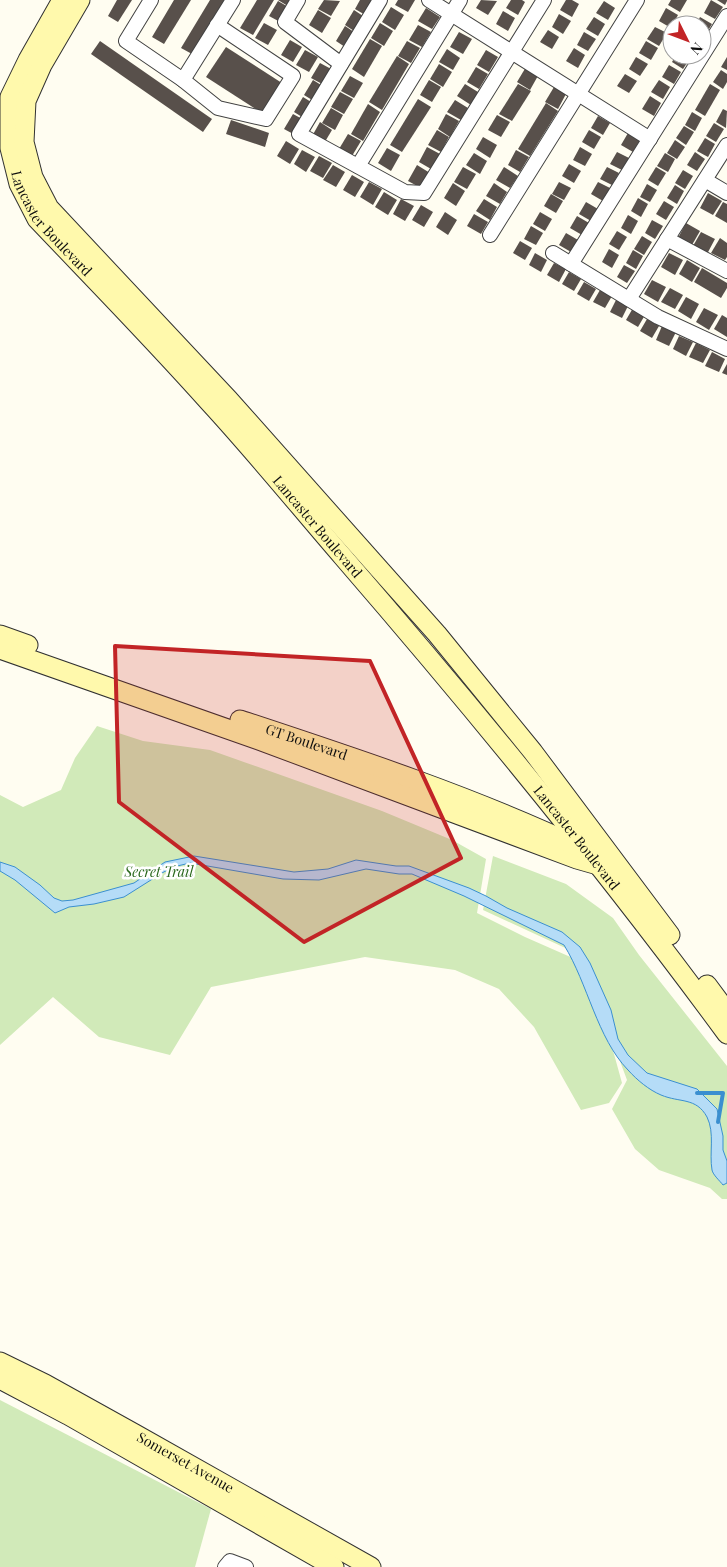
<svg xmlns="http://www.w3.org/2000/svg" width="727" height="1567" viewBox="0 0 727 1567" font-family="'Playfair Display',serif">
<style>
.green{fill:#d1eab9}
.water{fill:#b5dcf7;stroke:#3a8fd0}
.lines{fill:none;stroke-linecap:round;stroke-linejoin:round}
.stream{stroke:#3a8fd0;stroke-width:4}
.building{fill:#58504b}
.street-casing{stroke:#424242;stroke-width:16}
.secondary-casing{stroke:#313131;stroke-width:21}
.street{stroke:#fff;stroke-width:14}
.secondary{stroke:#fff9ac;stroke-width:19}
.marked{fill:#c22426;fill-opacity:0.2;stroke:#c22426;stroke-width:4;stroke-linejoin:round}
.labels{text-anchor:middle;stroke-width:5;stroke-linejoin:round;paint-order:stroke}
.street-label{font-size:14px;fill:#0f0f0f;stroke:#fff}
.park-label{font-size:14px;font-style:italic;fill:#2a681d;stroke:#fff}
</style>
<rect width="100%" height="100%" fill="#fffdf1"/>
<!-- green -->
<g class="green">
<polygon points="97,726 143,741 210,750 382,811 452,840 486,859 477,913 525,937 575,959 590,989 614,1054 622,1083 609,1103 581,1110 534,1027 499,989 455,970 365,957 211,987 170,1055 99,1037 53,997 0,1045 0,795 23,807 61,790 75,758"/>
<polygon points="493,856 566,884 613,918 639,955 727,1066 727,1199 722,1199 710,1188 659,1170 635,1149 612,1109 627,1080 601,1010 574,952 483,910"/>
<polygon points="0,1400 211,1509 195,1567 0,1567"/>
</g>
<!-- water -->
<path class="water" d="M194 856 294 872 328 869 356 860 396 866H409L469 888 486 896 507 908 562 932 580 947 590 963 611 1010 618 1039 628 1055 647 1073 697 1089 717 1109 723 1136V1150L727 1161V1183L723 1185C720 1181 713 1175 712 1170 709 1153 715 1133 707 1117 696 1097 680 1103 661 1095 649 1090 637 1080 628 1070 597 1038 588 984 564 945L464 896 412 874H399L366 869 319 880 283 879 190 863 173 867 162 873 124 897 94 904 69 907 55 913 15 880 0 871V862L15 867 40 885 54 898 62 901 73 900 134 883 165 862Z"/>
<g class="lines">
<!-- stream -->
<polyline class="stream" points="697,1093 723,1093 718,1122"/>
</g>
<!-- building -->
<g class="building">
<polygon points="117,0 132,0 118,22 108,16"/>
<polygon points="174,0 191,0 164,44 152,37"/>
<polygon points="210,0 225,0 192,54 181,48"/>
<polygon points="257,0 274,0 253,35 240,28"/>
<polygon points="278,0 296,0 291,8"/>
<polygon points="324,0 340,1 331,16 318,9"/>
<polygon points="360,0 374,0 367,16 355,9"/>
<polygon points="398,0 415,0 408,12 395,5"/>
<polygon points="481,0 497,1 488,15 476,8"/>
<polygon points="511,0 522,0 525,2 518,15 506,8"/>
<polygon points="566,0 572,0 579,4 572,17 560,10"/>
<polygon points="671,0 687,0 680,12 668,5"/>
<polygon points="711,0 723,7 715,19 704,13"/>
<polygon points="717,0 727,0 727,1 725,5"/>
<polygon points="278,1 290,8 282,23 269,16"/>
<polygon points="604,1 615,8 608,20 596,13"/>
<polygon points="391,7 404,15 395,30 382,22"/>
<polygon points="426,8 440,17 432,29 418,21"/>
<polygon points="666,8 678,15 671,28 659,21"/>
<polygon points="318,10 331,18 322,33 309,25"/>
<polygon points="354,10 366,18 357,33 345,25"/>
<polygon points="503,11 515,18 508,31 496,24"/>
<polygon points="559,14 571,21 563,34 552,27"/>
<polygon points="594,17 605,24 598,36 586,29"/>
<polygon points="700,17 712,24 704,37 702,36 702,25 696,25"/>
<polygon points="264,23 277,30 268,45 255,38"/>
<polygon points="380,23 393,31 384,46 371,38"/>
<polygon points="418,25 431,32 422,47 409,40"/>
<polygon points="345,26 357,34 348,49 336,41"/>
<polygon points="655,27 667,33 659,46 647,39"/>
<polygon points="548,30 559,37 552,49 540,42"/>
<polygon points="459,32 472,39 463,54 450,47"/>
<polygon points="584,32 596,39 588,51 577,45"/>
<polygon points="370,39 382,46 364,77 352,69"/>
<polygon points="290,40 302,47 293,62 281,55"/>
<polygon points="100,41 212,119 203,132 91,54"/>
<polygon points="407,41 420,48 411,63 398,56"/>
<polygon points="646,41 658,48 651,60 639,53"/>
<polygon points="226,47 285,85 265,115 206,77"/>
<polygon points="574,48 585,55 578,68 566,61"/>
<polygon points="447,49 460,58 453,70 439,62"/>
<polygon points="305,50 318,57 309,72 296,65"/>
<polygon points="486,50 498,57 489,72 477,65"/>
<polygon points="676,55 688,55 691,57 683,69 672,62"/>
<polygon points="397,56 409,64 382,110 369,102"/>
<polygon points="636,57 648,64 640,76 629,69"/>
<polygon points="727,57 727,70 721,67"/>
<polygon points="320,63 333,70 324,85 311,78"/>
<polygon points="439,64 452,72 443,87 430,79"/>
<polygon points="669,65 681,72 674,84 662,77"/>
<polygon points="476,67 488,74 479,89 467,82"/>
<polygon points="526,67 539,74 530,90 517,82"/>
<polygon points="721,70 727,74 727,82 723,89 713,82"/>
<polygon points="625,74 637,81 629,93 617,86"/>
<polygon points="350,76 363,83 354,98 341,91"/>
<polygon points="313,80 326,88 317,103 304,95"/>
<polygon points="429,80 441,87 432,102 420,95"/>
<polygon points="659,80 670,87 663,99 651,92"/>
<polygon points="465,84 478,92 471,105 457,96"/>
<polygon points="518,84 531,91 512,121 499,114"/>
<polygon points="710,84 720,90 705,116 695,110"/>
<polygon points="554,87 566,94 558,109 545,102"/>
<polygon points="340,92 353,99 344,114 331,107"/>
<polygon points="650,96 661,103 654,116 642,109"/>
<polygon points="303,97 316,105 307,120 294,112"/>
<polygon points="418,99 431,107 402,152 390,145"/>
<polygon points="455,100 468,108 461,120 447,112"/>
<polygon points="546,103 558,111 530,156 518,149"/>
<polygon points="368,104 380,112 363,141 351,134"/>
<polygon points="331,108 343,115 335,130 322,123"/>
<polygon points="723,109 727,111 726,128 716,122"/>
<polygon points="692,112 702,118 695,131 685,125"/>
<polygon points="293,114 306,121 297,136 284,129"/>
<polygon points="446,114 459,121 450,137 438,129"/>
<polygon points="497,115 510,122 501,137 488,130"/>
<polygon points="598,116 610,123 603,135 591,128"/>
<polygon points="231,120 269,133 265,147 226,134"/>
<polygon points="320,122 332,130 323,145 311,138"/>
<polygon points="714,123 724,129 716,142 706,136"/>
<polygon points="684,126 694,132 686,145 676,138"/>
<polygon points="437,130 449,137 441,152 428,145"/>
<polygon points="589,130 601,137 594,149 582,142"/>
<polygon points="628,133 640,140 633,152 621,145"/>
<polygon points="348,134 361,141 352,156 339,149"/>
<polygon points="483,137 497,145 490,158 476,149"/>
<polygon points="705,138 715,144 708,157 697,151"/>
<polygon points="675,140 685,147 677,159 667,153"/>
<polygon points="286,141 299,149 290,164 277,156"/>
<polygon points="427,147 440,154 431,169 419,162"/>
<polygon points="580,147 592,154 585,166 573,160"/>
<polygon points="387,148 400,155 391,171 378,163"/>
<polygon points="302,150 315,157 306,172 294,164"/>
<polygon points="516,150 529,157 520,172 508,165"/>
<polygon points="617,152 629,158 622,170 610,164"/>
<polygon points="695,152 705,159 697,171 687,165"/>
<polygon points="474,153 487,161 480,174 466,165"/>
<polygon points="665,153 675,159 668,172 657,166"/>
<polygon points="319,156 332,163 323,178 310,171"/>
<polygon points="569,164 581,171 574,183 562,176"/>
<polygon points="333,165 345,172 336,187 323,180"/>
<polygon points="417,165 430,173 421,188 408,181"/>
<polygon points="463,167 476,174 467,189 454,182"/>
<polygon points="504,167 518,176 510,188 496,180"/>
<polygon points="607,167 619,173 612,185 600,179"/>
<polygon points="656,167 666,173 658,186 648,180"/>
<polygon points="683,170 693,176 685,189 675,183"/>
<polygon points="352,175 364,182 355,197 343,190"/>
<polygon points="369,182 382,189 373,205 360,197"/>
<polygon points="559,182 571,188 564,200 552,194"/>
<polygon points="598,182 610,188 603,201 591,194"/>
<polygon points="453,183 465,191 456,206 444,198"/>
<polygon points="494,183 507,192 500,204 486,196"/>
<polygon points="647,184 657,190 650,202 640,197"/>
<polygon points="675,185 684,191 677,204 667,198"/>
<polygon points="384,192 397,200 388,215 375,207"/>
<polygon points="708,193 722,201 713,215 700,208"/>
<polygon points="551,194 563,201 556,213 544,206"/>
<polygon points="638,198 648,204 641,217 631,211"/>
<polygon points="401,199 414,206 405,221 393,214"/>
<polygon points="484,199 497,207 490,220 476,211"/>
<polygon points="664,201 674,207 666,220 656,214"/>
<polygon points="586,202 598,209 591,221 579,214"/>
<polygon points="723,202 727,204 727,223 715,216"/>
<polygon points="421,205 433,212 424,227 412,220"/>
<polygon points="445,212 457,220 448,235 436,227"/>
<polygon points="540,212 552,219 545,231 533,224"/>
<polygon points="474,214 488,222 481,234 467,226"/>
<polygon points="628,215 638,221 631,234 621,228"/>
<polygon points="577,216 589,223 582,235 570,228"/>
<polygon points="652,220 663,226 655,239 645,233"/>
<polygon points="686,223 700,231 692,245 678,238"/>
<polygon points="531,226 543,233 536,245 524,239"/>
<polygon points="617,231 627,237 619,250 609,244"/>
<polygon points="701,232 715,239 707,254 693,246"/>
<polygon points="566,233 578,240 571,252 559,245"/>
<polygon points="642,236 652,242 644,255 634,249"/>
<polygon points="720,238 727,243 727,257 725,260 711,253"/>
<polygon points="520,241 532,248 525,260 513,253"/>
<polygon points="609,249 619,255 612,268 602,262"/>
<polygon points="633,250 643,256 636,269 626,263"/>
<polygon points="535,253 547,260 541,272 529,265"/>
<polygon points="669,253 683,260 675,275 661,267"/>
<polygon points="687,260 700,268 692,282 679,274"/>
<polygon points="554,263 566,269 559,282 547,275"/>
<polygon points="624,265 635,271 627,283 617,277"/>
<polygon points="702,268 727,283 727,288 721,298 694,282"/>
<polygon points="569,272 581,279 574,291 562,284"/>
<polygon points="652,280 666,287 658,302 644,294"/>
<polygon points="584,282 596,289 589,301 577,294"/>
<polygon points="670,288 683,295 675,309 661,302"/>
<polygon points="600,290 612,296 605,308 593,302"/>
<polygon points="686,297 699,304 691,319 678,311"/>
<polygon points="616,300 628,306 622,318 610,312"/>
<polygon points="633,308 645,315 638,327 626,320"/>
<polygon points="704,308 718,315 709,330 696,322"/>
<polygon points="722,315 727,318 727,337 714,329"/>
<polygon points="647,319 659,326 652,338 640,331"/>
<polygon points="662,326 676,332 669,346 656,340"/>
<polygon points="679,336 693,342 686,356 673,349"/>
<polygon points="696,343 710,350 703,363 689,357"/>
<polygon points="712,352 725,359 719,372 705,366"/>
<polygon points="727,364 727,375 722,373"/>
</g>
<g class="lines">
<defs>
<g id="street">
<polyline points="151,0 126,41 183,80 218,108 266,119 293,76 217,25"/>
<polyline points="298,0 285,22 341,64"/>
<polyline points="380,0 299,134 405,192 424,193 544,0"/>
<polyline points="429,0 650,139"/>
<polyline points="183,80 233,0"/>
<polyline points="358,166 460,0"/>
<polyline points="705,180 727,193"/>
<polyline points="490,235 637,0"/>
<polyline points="667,239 727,271"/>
<polyline points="553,253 658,317 727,349"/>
<polyline points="571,264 727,16"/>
<polyline points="629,299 727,145"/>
<polyline points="225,1567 230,1561 246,1567"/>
</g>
<g id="secondary">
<path id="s1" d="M62 0 28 60 10 97V148L19 184 37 219C95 280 154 340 210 403 256 453 299 506 343 557 477 712 606 869 727 1034"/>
<polyline points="80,0 42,65 26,101 24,142 33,177 49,208 229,400 437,634 533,752 670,935"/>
<polyline points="0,635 28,645"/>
<polyline points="0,649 259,740 577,859 598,865"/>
<path id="s2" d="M240 720C355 758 471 796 581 848"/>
<polyline points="707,985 727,1012"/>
<path id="s3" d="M0 1362 45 1384 135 1434 371 1567"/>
<polyline points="0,1379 68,1415 334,1567"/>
</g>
</defs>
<!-- street casing -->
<use href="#street" class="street-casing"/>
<!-- secondary casing -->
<use href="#secondary" class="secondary-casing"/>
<!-- street -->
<use href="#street" class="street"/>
<!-- secondary -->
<use href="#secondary" class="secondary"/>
</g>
<!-- marked area -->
<path class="marked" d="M115 646 370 661 461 858 304 942 119 802Z"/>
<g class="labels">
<!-- street labels -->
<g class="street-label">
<text dy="5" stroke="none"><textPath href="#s1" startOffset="249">Lancaster Boulevard</textPath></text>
<text dy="5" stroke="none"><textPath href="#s1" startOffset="654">Lancaster Boulevard</textPath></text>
<text dy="5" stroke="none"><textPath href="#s2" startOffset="70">GT Boulevard</textPath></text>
<text dy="5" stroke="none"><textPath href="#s1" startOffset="1059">Lancaster Boulevard</textPath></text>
<text dy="5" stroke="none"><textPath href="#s3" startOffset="211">Somerset Avenue</textPath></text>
</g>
<!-- park labels -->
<g class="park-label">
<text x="159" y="877">Secret Trail</text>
</g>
</g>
<!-- north arrow -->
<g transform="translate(687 40) rotate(132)"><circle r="24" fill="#ffffff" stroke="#9f9f9f"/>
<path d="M0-4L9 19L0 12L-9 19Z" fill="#c22426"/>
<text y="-8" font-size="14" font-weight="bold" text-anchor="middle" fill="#0f0f0f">N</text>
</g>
</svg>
